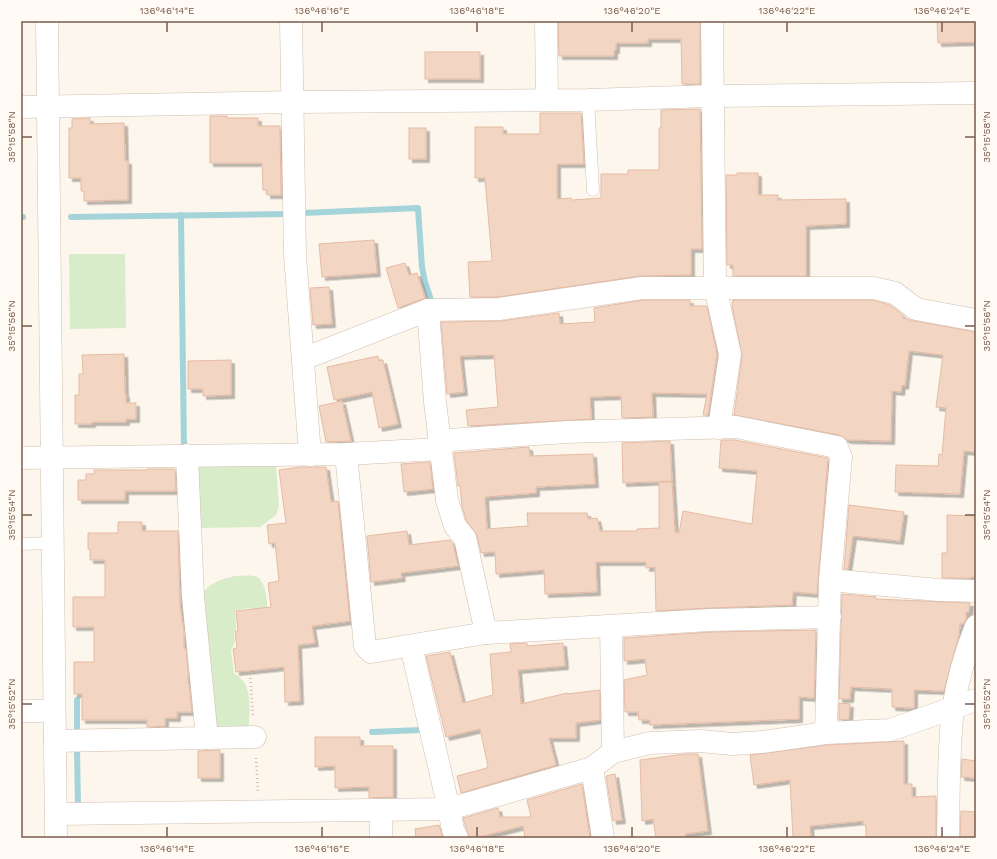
<svg xmlns="http://www.w3.org/2000/svg" width="997" height="859" viewBox="0 0 997 859" font-family="'Work Sans',sans-serif">
<style>
.green{fill:#d8ecc9}
.lines{fill:none;stroke-linecap:round;stroke-linejoin:round}
.stream{stroke:#a5d3da;stroke-width:6}
.building{fill:#f3d5c3;stroke:#e6bba3;filter:url(#shadow)}
.service-casing{stroke:#d1beb0;stroke-width:13}
.minor-casing{stroke:#d1beb0;stroke-width:23}
.tertiary-casing{stroke:#d1beb0;stroke-width:23}
.path{stroke:#d9b8a5;stroke-width:2.5;stroke-dasharray:1 3;stroke-linecap:butt}
.service{stroke:#fff;stroke-width:12}
.minor{stroke:#fff;stroke-width:22}
.tertiary{stroke:#fff;stroke-width:22}
.ticks{fill:none;stroke:#7a5c4d;stroke-width:1.5}
.neatline{fill:none;stroke:#7a5c4d;stroke-width:1.5}
.ticks-label{font-size:10px;text-anchor:middle;fill:#7a5c4d}
</style>
<defs>
<filter id="shadow"><feDropShadow dx="3.5" dy="3.5" stdDeviation="0" flood-color="#0004"/></filter>
</defs>
<rect width="100%" height="100%" fill="#fdf6ec"/>
<!-- green -->
<g class="green">
<polygon points="69,254 125,254 126,328 70,329"/>
<polygon points="276,465 279,506 276,515 260,527 201,528 196,466"/>
<path d="M235 576C241 576 248 575 254 576 267 578 268 605 267 615H252L251 609 250 608 236 610 235 611 236 629 234 631 235 642 231 650 234 673C254 685 249 706 249 727L227 730 217 727 201 595C209 583 221 579 235 576Z"/>
</g>
<g class="lines">
<!-- stream -->
<g class="stream">
<polyline points="303,213 418,208 422,267 425,282 432,303"/>
<polyline points="181,215 184,450"/>
<polyline points="21,217 23,217"/>
<polyline points="71,217 285,214"/>
<polyline points="77,700 77,734"/>
<polyline points="372,732 421,730"/>
<polyline points="77,749 78,806"/>
</g>
</g>
<!-- building -->
<g class="building">
<polygon points="558,21 700,21 700,84 682,84 681,39 648,39 648,43 616,43 616,50 614,50 614,56 559,56"/>
<polygon points="937,21 976,21 976,42 938,43"/>
<rect x="425" y="52" width="55" height="27"/>
<polygon points="700,109 702,249 691,249 691,275 640,276 498,297 470,297 468,262 492,261 485,178 475,178 475,127 503,127 503,134 540,134 540,113 581,113 584,164 557,164 557,199 571,198 572,200 601,198 601,174 628,174 628,170 659,170 659,128 661,128 661,110"/>
<polygon points="210,116 227,116 227,118 258,118 258,126 280,126 281,195 267,195 267,190 263,190 262,163 210,163"/>
<polygon points="90,118 90,124 124,123 125,161 128,161 128,200 84,201 84,191 81,191 81,178 69,178 69,128 72,128 72,119"/>
<rect x="409" y="128" width="17" height="31"/>
<polygon points="737,173 758,173 758,195 778,195 778,200 846,199 846,224 806,226 806,276 733,276 733,265 727,265 726,175 737,175"/>
<polygon points="374,240 377,273 322,277 319,244"/>
<polygon points="405,263 409,275 417,273 425,298 398,308 386,268"/>
<polygon points="329,287 332,324 313,325 310,288"/>
<polygon points="643,300 690,300 690,306 707,306 717,354 708,415 703,415 707,394 652,393 653,417 622,418 621,396 590,397 591,419 468,426 466,410 498,407 494,355 460,356 464,392 447,394 441,322 501,321 559,313 560,324 595,322 594,308"/>
<polygon points="733,300 873,300 890,305 903,315 903,318 914,321 976,332 976,452 964,451 960,494 895,492 896,465 938,466 939,454 942,455 946,408 936,407 943,355 909,351 905,386 902,385 901,392 892,391 891,441 847,440 839,435 734,415 742,356 732,306"/>
<polygon points="124,354 125,394 126,394 126,403 136,403 136,419 126,419 126,422 92,422 92,424 75,424 75,395 79,395 79,374 83,374 82,355"/>
<polygon points="378,356 379,361 383,360 398,424 379,428 372,392 334,400 327,367"/>
<polygon points="231,360 231,395 203,396 203,389 188,389 188,361"/>
<polygon points="342,401 351,441 326,442 319,406"/>
<polygon points="721,440 735,440 828,458 817,594 793,592 792,605 710,608 656,611 655,567 646,568 646,562 596,562 597,592 545,594 544,570 496,574 495,552 481,553 477,535 466,520 462,506 460,486 458,486 454,453 529,447 530,456 593,454 595,484 536,487 536,493 485,497 487,529 528,526 527,513 587,513 588,519 597,518 600,531 637,531 637,529 659,528 659,482 672,482 675,532 679,533 683,511 752,524 757,471 719,468"/>
<polygon points="670,441 672,481 623,483 622,443"/>
<polygon points="430,462 433,489 404,492 401,464"/>
<polygon points="300,467 326,467 331,502 338,501 350,621 312,626 315,643 298,645 300,701 285,702 284,667 236,672 233,649 237,648 235,631 238,631 236,611 271,607 268,583 279,581 275,543 269,544 267,525 286,523 279,470"/>
<polygon points="147,469 175,469 176,491 125,491 125,500 78,500 78,480 86,480 86,474 94,474 94,470 147,470"/>
<polygon points="849,505 904,512 900,541 853,536 848,569 844,569"/>
<polygon points="947,515 976,516 975,577 971,577 971,578 942,578 942,553 947,553"/>
<polygon points="118,522 142,522 142,531 178,531 180,605 184,632 184,649 186,649 188,669 188,684 189,684 192,712 177,712 177,718 165,718 165,726 147,727 147,720 82,720 82,694 74,694 74,662 94,662 94,627 73,627 73,597 105,597 105,560 90,560 90,549 88,549 88,533 118,533"/>
<polygon points="407,531 409,545 450,540 453,544 458,566 401,573 402,578 371,582 367,536"/>
<polygon points="842,594 876,597 876,599 970,603 969,612 966,612 966,619 963,624 960,624 959,635 944,691 914,690 914,708 892,707 892,689 851,687 850,699 839,699"/>
<polygon points="816,630 814,698 799,697 799,719 650,725 650,720 639,720 638,712 625,712 624,680 647,675 645,659 624,661 624,638 711,632"/>
<polygon points="527,643 527,646 563,643 565,666 518,670 521,704 567,693 567,694 600,690 600,720 576,723 576,738 549,738 556,765 461,793 457,776 487,768 487,767 488,766 480,729 446,737 426,656 450,652 463,703 493,695 490,654 511,652 510,644"/>
<polygon points="839,703 850,704 849,719 839,720"/>
<polygon points="315,737 360,737 360,746 393,746 393,797 369,798 369,787 335,788 335,766 315,767"/>
<polygon points="904,741 904,784 912,784 912,797 936,796 936,838 866,838 866,825 863,825 863,821 810,826 811,838 793,838 790,780 754,785 750,755 827,745"/>
<polygon points="220,750 220,778 198,778 198,751"/>
<polygon points="684,754 698,754 708,831 685,834 686,838 656,838 653,819 642,821 640,760"/>
<polygon points="962,759 976,761 976,778 961,777"/>
<polygon points="615,774 622,820 613,821 606,776"/>
<polygon points="582,784 590,838 525,838 523,826 475,838 469,838 463,818 498,808 500,817 531,817 527,800"/>
<polygon points="961,811 976,812 976,838 960,838"/>
<polygon points="439,825 443,838 416,838 415,829"/>
</g>
<g class="lines">
<defs>
<g id="service">
<polyline points="588,100 593,190"/>
<polyline points="21,544 52,543"/>
</g>
<g id="minor">
<polyline points="291,21 295,255 310,455"/>
<polyline points="546,21 547,100"/>
<polyline points="712,21 715,287 730,354 719,428"/>
<polyline points="21,107 292,102 588,100 712,96 976,93"/>
<polyline points="428,310 435,402 447,500 455,526 465,538 486,633"/>
<polyline points="303,359 428,310 499,309 642,288 874,288 895,293 916,309 976,320"/>
<polyline points="346,454 365,646 371,652 486,633 710,620 830,617"/>
<polyline points="21,458 346,454 440,449 449,440 567,432 736,427 837,447 841,457 830,580 826,733"/>
<polyline points="830,580 938,590 976,591"/>
<polyline points="611,626 613,752"/>
<polyline points="411,646 449,809 453,830 457,838"/>
<polyline points="21,711 54,711"/>
<polyline points="207,738 255,737"/>
<polyline points="55,741 207,738 193,597 187,455"/>
<polyline points="592,768 603,838"/>
<polyline points="381,810 381,838"/>
<polyline points="56,814 449,809 592,768 613,752 650,743 701,741 732,744 762,742 826,733 890,730 976,700"/>
<path d="M948 838C949 795 948 752 953 709 957 683 966 651 976 626"/>
</g>
<polyline id="tertiary" points="47,21 56,838"/>
</defs>
<!-- service casing -->
<use href="#service" class="service-casing"/>
<!-- minor casing -->
<use href="#minor" class="minor-casing"/>
<!-- tertiary casing -->
<use href="#tertiary" class="tertiary-casing"/>
<!-- path -->
<g class="path">
<polyline points="250,674 253,716"/>
<polyline points="256,758 258,791"/>
</g>
<!-- service -->
<use href="#service" class="service"/>
<!-- minor -->
<use href="#minor" class="minor"/>
<!-- tertiary -->
<use href="#tertiary" class="tertiary"/>
</g>
<!-- ticks -->
<path class="ticks" d="M167 22V32M322 22V32M477 22V32M632 22V32M787 22V32M942 22V32M22 137H32M965 137H975M22 326H32M965 326H975M22 515H32M965 515H975M22 704H32M965 704H975M167 827V837M322 827V837M477 827V837M632 827V837M787 827V837M942 827V837"/>
<!-- border -->
<rect width="997" height="859" fill="none" stroke="#fffaf3" stroke-width="44"/>
<rect x="22" y="22" width="953" height="815" class="neatline"/>
<g class="ticks-label">
<text x="167" y="14">136°46'14"E</text>
<text x="322" y="14">136°46'16"E</text>
<text x="477" y="14">136°46'18"E</text>
<text x="632" y="14">136°46'20"E</text>
<text x="787" y="14">136°46'22"E</text>
<text x="942" y="14">136°46'24"E</text>
<text transform="translate(11 137) rotate(-90)" y="4">35°15'58"N</text>
<text transform="translate(986 137) rotate(-90)" y="4">35°15'58"N</text>
<text transform="translate(11 326) rotate(-90)" y="4">35°15'56"N</text>
<text transform="translate(986 326) rotate(-90)" y="4">35°15'56"N</text>
<text transform="translate(11 515) rotate(-90)" y="4">35°15'54"N</text>
<text transform="translate(986 515) rotate(-90)" y="4">35°15'54"N</text>
<text transform="translate(11 704) rotate(-90)" y="4">35°15'52"N</text>
<text transform="translate(986 704) rotate(-90)" y="4">35°15'52"N</text>
<text x="167" y="852">136°46'14"E</text>
<text x="322" y="852">136°46'16"E</text>
<text x="477" y="852">136°46'18"E</text>
<text x="632" y="852">136°46'20"E</text>
<text x="787" y="852">136°46'22"E</text>
<text x="942" y="852">136°46'24"E</text>
</g>
</svg>
